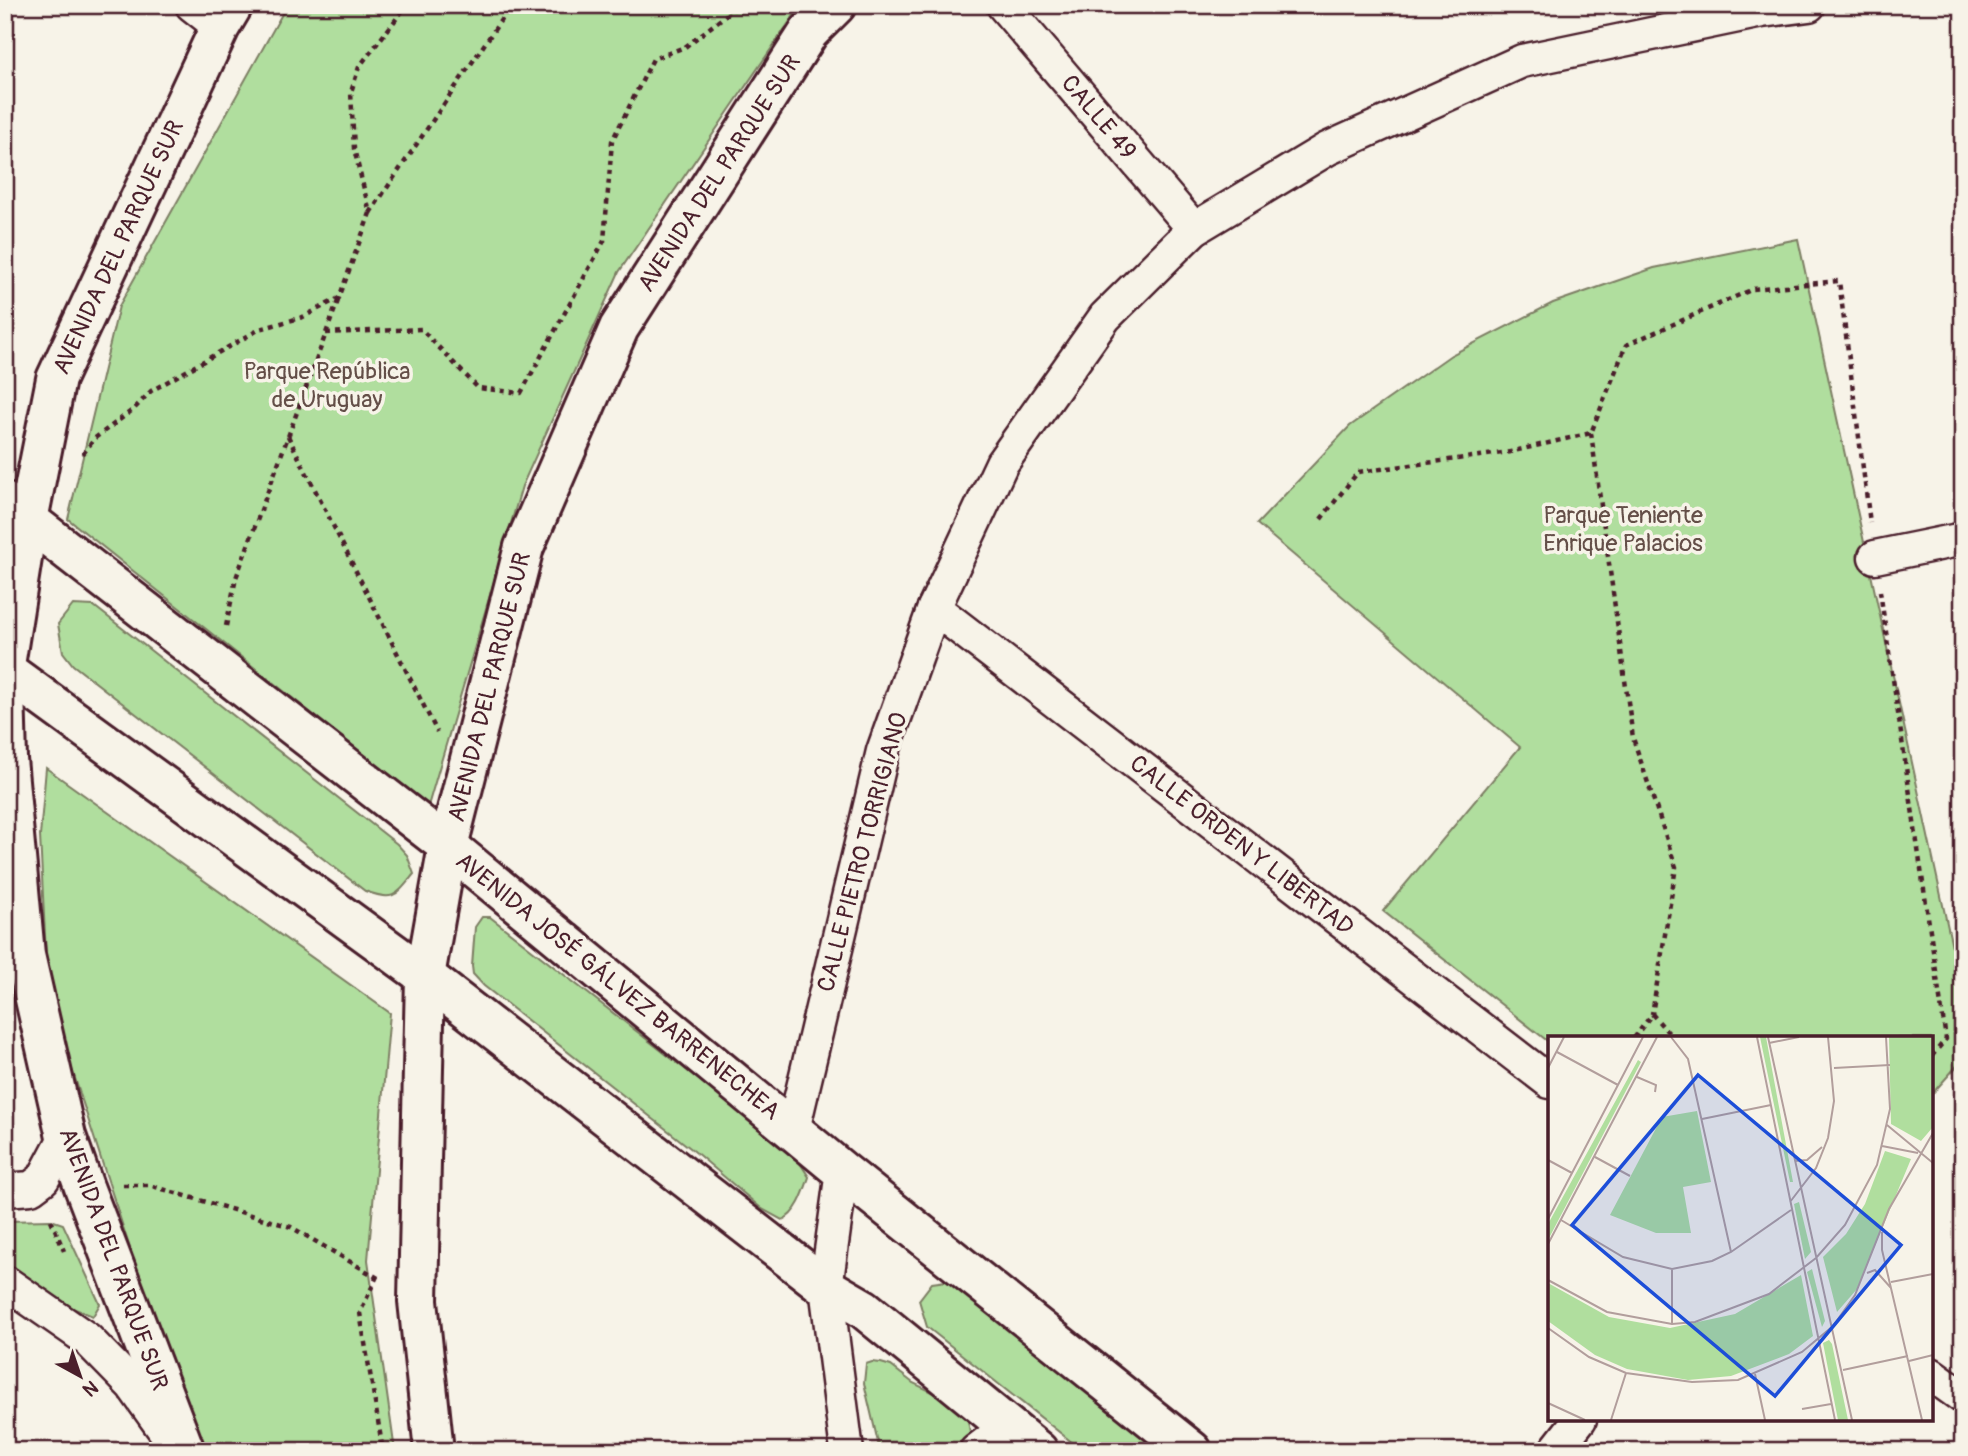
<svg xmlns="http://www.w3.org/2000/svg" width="1968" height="1456" viewBox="0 0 1968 1456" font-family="Pangolin,sans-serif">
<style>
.green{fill:#b0de9e;stroke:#7d7e64;stroke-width:2}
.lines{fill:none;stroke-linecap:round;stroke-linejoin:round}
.street-casing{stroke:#4a1f2b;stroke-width:37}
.secondary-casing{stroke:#4a1f2b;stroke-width:44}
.path{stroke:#4a1f2b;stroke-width:4.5;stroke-dasharray:5 5;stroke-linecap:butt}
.street{stroke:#f7f3e8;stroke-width:32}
.secondary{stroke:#f7f3e8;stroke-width:38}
.labels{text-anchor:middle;stroke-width:7;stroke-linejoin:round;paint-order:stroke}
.street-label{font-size:24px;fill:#4a1f2b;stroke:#f7f3e8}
.park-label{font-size:24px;fill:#644f48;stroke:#f7f3e8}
.inset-road{fill:none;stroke:#b29e9c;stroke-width:2}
.view{fill:#1d4ed8;fill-opacity:0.15;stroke:#1d4ed8;stroke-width:3.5}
.inset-edge{fill:none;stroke:#4a1f2b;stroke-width:3.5}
</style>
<rect width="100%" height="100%" fill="#f7f3e8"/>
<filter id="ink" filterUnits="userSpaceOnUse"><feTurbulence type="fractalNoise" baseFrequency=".0143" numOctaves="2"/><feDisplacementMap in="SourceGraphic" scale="14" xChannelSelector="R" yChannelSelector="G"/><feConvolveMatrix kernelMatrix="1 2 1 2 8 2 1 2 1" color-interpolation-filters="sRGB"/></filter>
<g filter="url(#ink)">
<!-- green -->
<g class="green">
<polygon points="287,5 801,5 619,272 522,486 428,806 68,519 119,306"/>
<polygon points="1798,239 1963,997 1963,1059 1931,1095 1931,1038 1550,1038 1550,1043 1383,911 1520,747 1257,524 1350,426 1451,355 1553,303 1654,268"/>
<path d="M73 605 94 606 397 844 407 855 414 874C396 896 394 902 365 891L73 665 63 652 58 624Z"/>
<polygon points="46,768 390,1013 368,1260 395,1451 200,1451 166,1360 48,995 40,836"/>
<path d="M482 917H490L794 1154 809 1177C804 1192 797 1214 782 1220L762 1209 694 1151 484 986 473 974 472 966 475 927Z"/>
<polygon points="51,1220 63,1224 100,1304 93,1316 62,1304 5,1261 5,1221"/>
<polygon points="953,1280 1165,1451 1083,1451 927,1327 919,1300 932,1283"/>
<polygon points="872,1362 881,1363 891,1366 913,1383 958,1404 967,1415 970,1432 964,1451 880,1451 864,1383 866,1364"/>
</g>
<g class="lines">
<defs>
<g id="street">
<polyline points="192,5 220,27"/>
<polyline points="1003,5 1194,229"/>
<polyline points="1875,557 1963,539"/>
<polyline points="934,608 1550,1082"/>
<polyline points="793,1130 883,751 934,608 1002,463 1105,317 1194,229 1327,149 1522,61 1762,11 1809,5"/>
<polyline points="842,1171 826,1287 847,1451"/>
<polyline points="5,1190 31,1188 43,1179 66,1136"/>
<polyline points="5,1282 87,1339 132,1385 172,1441"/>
<polyline points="1931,1374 1963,1397"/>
<polyline points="976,1451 1007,1427"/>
<polyline points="1555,1451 1580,1419"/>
</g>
<g id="secondary">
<polyline points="5,502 448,846 842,1171 1192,1451"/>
<polyline points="5,665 28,520 56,379 220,27 233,5"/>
<polyline points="5,670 425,976 826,1287 864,1309 1038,1451"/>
<polyline points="5,690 7,759 25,955 66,1136 84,1187 185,1451"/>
<polyline points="434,1451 418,1301 425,976 448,846 524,547 619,328 809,32 836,5"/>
</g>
</defs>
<!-- street casing -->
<use href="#street" class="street-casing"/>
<!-- secondary casing -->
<use href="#secondary" class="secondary-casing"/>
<!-- path -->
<g class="path">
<polyline points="370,213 511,5"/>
<polyline points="326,333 421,329 478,388 521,393 604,241 612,141 653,59 685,47 739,5"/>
<polyline points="1591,433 1633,738 1676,867 1652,1014"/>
<polyline points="288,436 437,732"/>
<polyline points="83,454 95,438 134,409 151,391 260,329 303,317 339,298 370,213 354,149 351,92 359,67 407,5"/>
<polyline points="1321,519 1358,472 1510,452 1591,433 1626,345 1753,289 1839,281 1870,523"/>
<polyline points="1880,591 1946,1039 1931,1057"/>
<polyline points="226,626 236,578 339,298"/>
<polyline points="1634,1038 1652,1014 1673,1038"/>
<polyline points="123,1185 149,1185 291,1227 378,1278"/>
<polyline points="51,1220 64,1251"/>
<polyline points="377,1276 360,1313 383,1451"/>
</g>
<!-- street -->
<use href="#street" class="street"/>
<!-- secondary -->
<use href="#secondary" class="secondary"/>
</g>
</g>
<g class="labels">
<!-- street labels -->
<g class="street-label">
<text transform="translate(1099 117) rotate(50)" y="8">CALLE 49</text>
<text transform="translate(719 173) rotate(-57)" y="8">AVENIDA DEL PARQUE SUR</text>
<text transform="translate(118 247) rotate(-65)" y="8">AVENIDA DEL PARQUE SUR</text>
<text transform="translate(489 687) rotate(-76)" y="8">AVENIDA DEL PARQUE SUR</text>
<text transform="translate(1242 845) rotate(38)" y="8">CALLE ORDEN Y LIBERTAD</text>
<text transform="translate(862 852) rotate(-75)" y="8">CALLE PIETRO TORRIGIANO</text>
<text transform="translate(618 986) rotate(39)" y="8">AVENIDA JOSÉ GÁLVEZ BARRENECHEA</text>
<text transform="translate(114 1259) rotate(70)" y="8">AVENIDA DEL PARQUE SUR</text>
</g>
<!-- park labels -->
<g class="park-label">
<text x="327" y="379">Parque República<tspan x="327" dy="28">de Uruguay</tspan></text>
<text x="1623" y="523">Parque Teniente<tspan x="1623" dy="28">Enrique Palacios</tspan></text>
</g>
</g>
<!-- overview -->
<g transform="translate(1548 1036)">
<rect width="385" height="385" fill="#f7f3e8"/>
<path d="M212 1H218L245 146H242ZM341 1H385V91L373 105 343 88ZM90 24 93 26 0 204V188ZM149 75 163 146 135 151 143 197H108L62 179 114 81ZM337 115 363 123 309 253 289 276 275 221 298 198 317 168ZM251 166 263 216 257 223 246 168ZM264 233 277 285 274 291 259 236ZM253 239 265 300 241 318 183 340 140 344 79 333 47 319 0 285V247L61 281 122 292 187 278ZM281 304 284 308 300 384H290L275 307Z" fill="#b0de9e"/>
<path class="inset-road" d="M123 1 140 23 183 216M209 1 287 384M220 1 304 384M221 7 251 1M9 16 70 49M0 32 16 1M286 32 342 29M89 41 108 49 107 56M154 83 223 69M339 89 385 127M334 110 370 117M47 121 82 140M0 124 24 137M247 125 259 124 274 111M242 166 268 132 280 102 286 65 280 1M0 183 95 1M13 184 75 221 124 233 164 225 183 216 243 174M334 196V214L374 384M0 208 109 1M124 233V288M319 237 327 234 343 252M0 244 59 276 124 288 147 286 221 258 268 222 297 189 329 129 342 73 338 1M343 246 385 238M0 292 41 321 78 337 144 346 190 344 254 316 285 290 307 259 341 173 385 97M361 325 385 319M295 334 360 320M207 338 217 384M0 367 37 384M254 373 283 368M63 384 78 337"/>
<path class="view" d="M150 39 353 209 227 360 24 189Z"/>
<rect width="385" height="385" class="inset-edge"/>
</g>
<!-- margin -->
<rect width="1968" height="1456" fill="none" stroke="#f7f3e8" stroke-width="28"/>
<rect x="14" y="14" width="1940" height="1428" fill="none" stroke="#4a1f2b" stroke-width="2.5" filter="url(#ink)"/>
<!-- north arrow -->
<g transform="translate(80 1376) rotate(140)" stroke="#f7f3e8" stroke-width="5" paint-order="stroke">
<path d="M0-5L12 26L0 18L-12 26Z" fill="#4a1f2b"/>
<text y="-10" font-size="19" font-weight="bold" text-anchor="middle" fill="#4a1f2b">N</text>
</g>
</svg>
